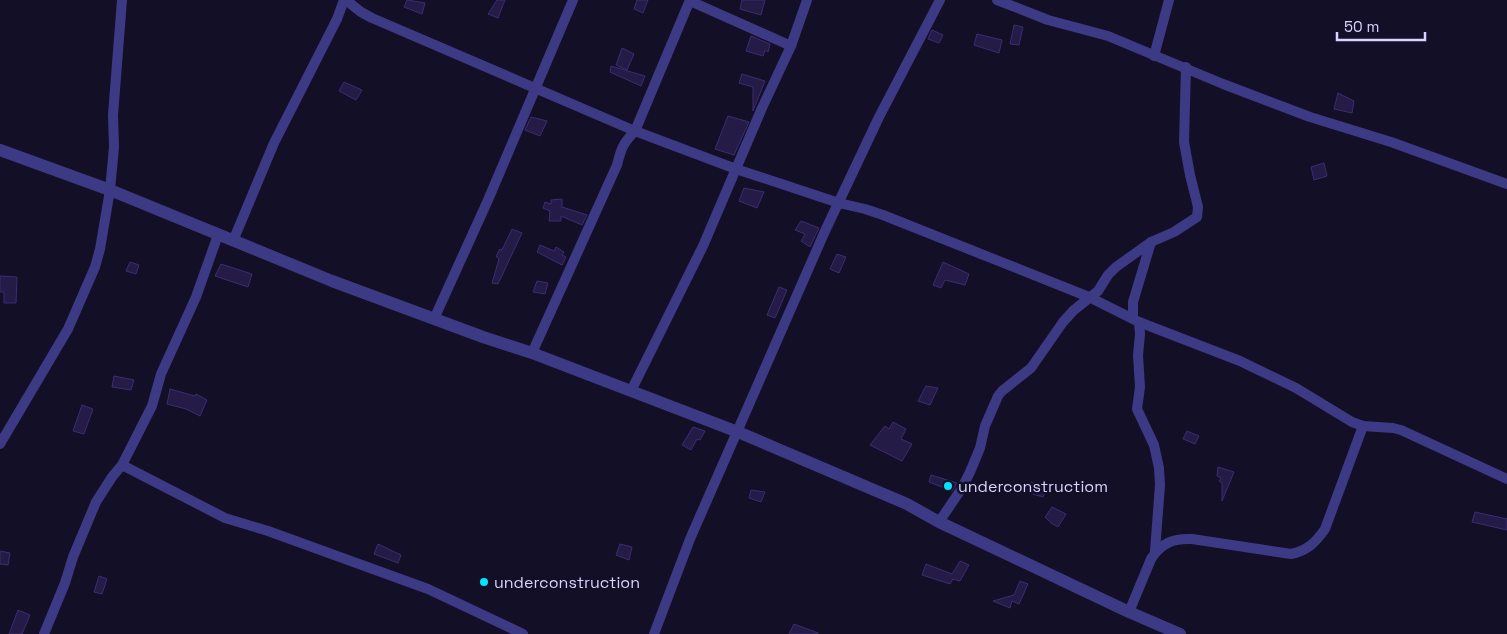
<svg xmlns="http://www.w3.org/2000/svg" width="1507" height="634" viewBox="0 0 1507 634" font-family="'Space Grotesk',sans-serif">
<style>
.building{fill:#241b47;stroke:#3b2d73}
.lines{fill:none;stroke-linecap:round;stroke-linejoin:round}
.minor{stroke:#3d3a85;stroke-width:10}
.tertiary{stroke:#3d3a85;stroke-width:12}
.poi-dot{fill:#00e5ff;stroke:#130f26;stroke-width:2}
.labels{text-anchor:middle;stroke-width:5;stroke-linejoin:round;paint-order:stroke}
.poi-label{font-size:16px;fill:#d9d4ff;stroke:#130f26;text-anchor:start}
</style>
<rect width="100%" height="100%" fill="#130f26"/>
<!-- building -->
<g class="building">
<polygon points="407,0 425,3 422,14 404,7"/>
<polygon points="497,0 505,0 498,18 488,14"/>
<polygon points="637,0 648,0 643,13 634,9"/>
<polygon points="742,0 765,0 761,15 740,9"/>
<polygon points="1014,25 1023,27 1019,45 1010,44"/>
<polygon points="932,30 943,35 939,43 928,39"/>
<polygon points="977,34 1002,40 999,53 974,45"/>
<polygon points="751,36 770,44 768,52 765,50 763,56 746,51"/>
<polygon points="622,48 634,54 627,70 616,65"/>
<polygon points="611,66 645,76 641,86 610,72"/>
<polygon points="742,74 765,81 753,111 753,87 739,83"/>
<polygon points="344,82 362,90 356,100 339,91"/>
<polygon points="1338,93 1354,101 1352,113 1334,109"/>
<polygon points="728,116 749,122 734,155 715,149"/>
<polygon points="531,117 547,121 540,136 525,130"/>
<polygon points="1324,163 1327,176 1314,180 1311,167"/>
<polygon points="744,188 764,192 757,208 739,201"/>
<polygon points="562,199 562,207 587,215 582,225 561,216 561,221 549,221 550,211 543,208 545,202 551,204 551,200"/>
<polygon points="801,221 819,228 810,247 801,241 805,234 795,230"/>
<polygon points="512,229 522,233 498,284 492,283 499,259 496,256 500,249 502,250"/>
<polygon points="540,245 554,251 556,247 564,252 562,255 566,257 562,265 537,252"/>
<polygon points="837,254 846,257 839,273 830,269"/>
<polygon points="130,262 139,265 136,274 126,271"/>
<polygon points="943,262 969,274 965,285 945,280 941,288 933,285"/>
<polygon points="221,264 252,274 248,287 215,276"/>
<polygon points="0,276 17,277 16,303 4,303 4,292 0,292"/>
<polygon points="537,281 548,283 545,294 533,292"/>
<polygon points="779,287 787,290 775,318 767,315"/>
<polygon points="114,376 134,380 131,390 112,387"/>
<polygon points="926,386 938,388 930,405 918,401"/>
<polygon points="170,389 195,396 196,394 207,400 200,416 186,409 167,404"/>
<polygon points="82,405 93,409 84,434 73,431"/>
<polygon points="893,422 906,429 901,439 912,444 902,461 870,445 885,426 889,429"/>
<polygon points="693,427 705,431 700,440 697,439 691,450 682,445"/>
<polygon points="1187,431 1199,436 1195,444 1183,439"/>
<polygon points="1218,467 1234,472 1222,501 1222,483 1219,481 1221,478 1217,476"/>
<polygon points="931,475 957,483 952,491 929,482"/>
<polygon points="1031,482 1047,488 1043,497 1026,492"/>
<polygon points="751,490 765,492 761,502 749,498"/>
<polygon points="1052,507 1066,514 1058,527 1051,523 1045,517"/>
<polygon points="1475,512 1507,519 1507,530 1472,522"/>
<polygon points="378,544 401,555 398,563 374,554"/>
<polygon points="620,544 632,547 629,560 616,555"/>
<polygon points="0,551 10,553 8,565 0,564"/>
<polygon points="960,561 969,565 960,581 953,579 950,584 922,575 926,564 952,574"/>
<polygon points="99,576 107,579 102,594 94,592"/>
<polygon points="1020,581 1028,584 1019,604 1012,601 1010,608 993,601 1014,595"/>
<polygon points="18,610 30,615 22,634 9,634"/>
<polygon points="794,624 818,633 818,634 789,634"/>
</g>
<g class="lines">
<!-- minor -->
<g class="minor">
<polyline points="346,0 361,12 372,18 635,131 736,169 839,203 865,209 883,215 1089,297 1139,322 1240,361 1296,388 1352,422 1363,426 1393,428 1401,430 1507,479"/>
<polyline points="997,0 1048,20 1108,36 1223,84 1310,117 1391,142 1507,184"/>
<polyline points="690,1 791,46"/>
<polyline points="1154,56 1169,0"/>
<polyline points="233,241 274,143 337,19 344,0"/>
<polyline points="434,319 488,200 573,0"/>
<polyline points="1133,319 1133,302 1151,242"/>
<polyline points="1139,322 1140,334 1138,355 1140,387 1137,409 1154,445 1159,468 1160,485 1155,551"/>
<path d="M532 353 617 165C621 149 623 143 635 131L690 0"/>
<polyline points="631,391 703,246 762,108 791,46 807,0"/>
<polyline points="0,444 68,329 95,267 100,249 110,190 114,147 113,115 122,0"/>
<polyline points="122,465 225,518 268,531 428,589 523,634"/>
<polyline points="939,522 962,488 970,472 980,448 985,426 998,396 1002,391 1031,368 1063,322 1074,310 1098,291 1108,275 1116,267 1151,242 1174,232 1197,217 1198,207 1190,175 1184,142 1186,67"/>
<path d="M1129 612 1151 559C1161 543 1174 538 1192 539L1291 554C1307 551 1316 542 1325 529L1363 426"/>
<polyline points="44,634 65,583 73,557 96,502 112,477 122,465 152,406 161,374 196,297 218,235"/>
<polyline points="654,634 690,539 825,231 879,117 940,0"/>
</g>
<!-- tertiary -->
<polyline class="tertiary" points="0,150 110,190 332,281 483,337 532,353 738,432 907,504 939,522 1129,612 1180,634"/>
</g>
<!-- markers -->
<g class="poi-dot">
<circle cx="948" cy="486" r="5"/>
<circle cx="484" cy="582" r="5"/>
</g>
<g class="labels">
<!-- poi labels -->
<g class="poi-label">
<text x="958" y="492">underconstructiom</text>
<text x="494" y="588">underconstruction</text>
</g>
</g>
<!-- scale -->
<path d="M1337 32v8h88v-8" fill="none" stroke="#d9d4ff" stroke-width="2.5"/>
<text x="1344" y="32" font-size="15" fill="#d9d4ff" stroke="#130f26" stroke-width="4" paint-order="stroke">50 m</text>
</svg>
